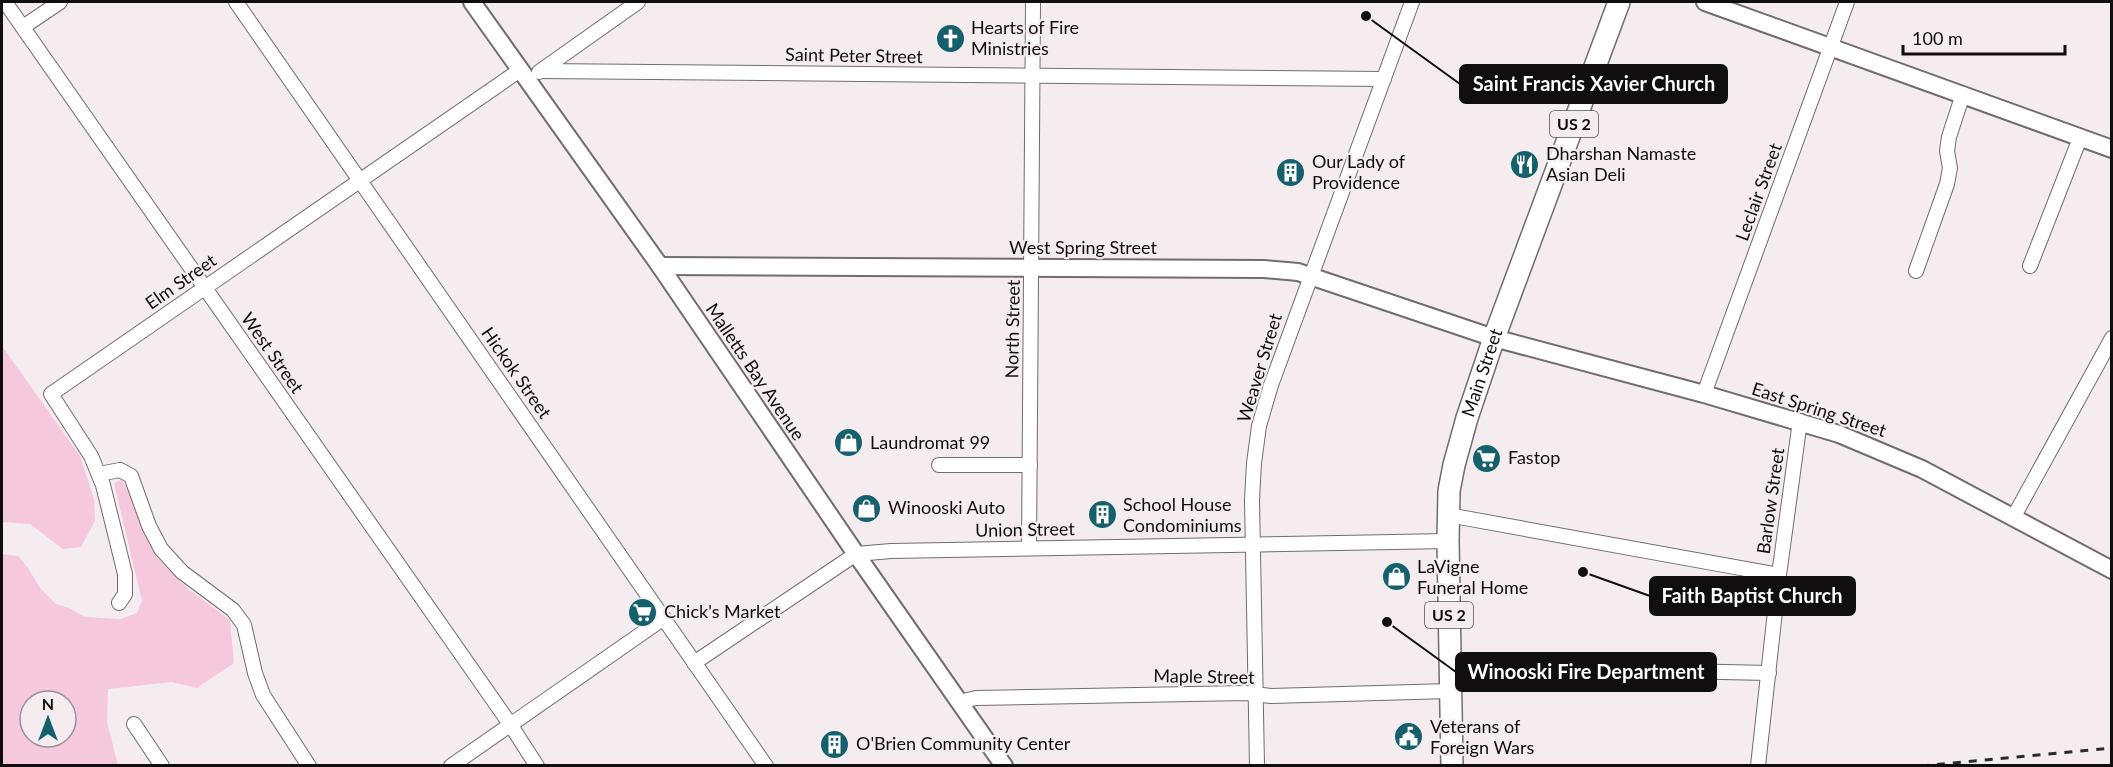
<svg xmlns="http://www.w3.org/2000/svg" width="2113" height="767" viewBox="0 0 2113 767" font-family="Lato,sans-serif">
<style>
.green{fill:#f6c8dc;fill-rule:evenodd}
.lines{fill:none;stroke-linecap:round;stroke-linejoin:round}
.minor-casing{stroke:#726c6e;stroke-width:16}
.tertiary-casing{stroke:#726c6e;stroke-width:20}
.primary-casing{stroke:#726c6e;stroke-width:24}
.minor{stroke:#fff;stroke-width:14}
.tertiary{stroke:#fff;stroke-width:16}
.primary{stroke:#fff;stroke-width:21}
.rail{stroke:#2d2b2c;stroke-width:3;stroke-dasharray:8 8;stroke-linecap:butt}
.labels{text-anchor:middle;stroke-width:4.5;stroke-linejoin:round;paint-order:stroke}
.shield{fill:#f4ecef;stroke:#545152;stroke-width:1.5}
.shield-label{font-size:16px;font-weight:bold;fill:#100e0f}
.poi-label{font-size:18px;fill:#100e0f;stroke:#f4ecef;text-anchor:start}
.street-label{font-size:18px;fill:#100e0f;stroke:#f4ecef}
.leader{fill:none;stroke:#100e0f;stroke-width:2}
.callout-dot{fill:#100e0f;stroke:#f4ecef;stroke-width:2}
.callout{fill:#100e0f;stroke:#100e0f;stroke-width:2}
.callout-label{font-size:20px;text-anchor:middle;font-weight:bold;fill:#fff}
</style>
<rect width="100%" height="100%" fill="#f4ecef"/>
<!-- green -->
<g class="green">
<polygon points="2,346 80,456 94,499 95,521 81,547 63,549 30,524 2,522"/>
<path d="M121 480 129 491 157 558 188 589 230 620 234 663 197 688 172 682 108 689 107 722 118 765H2V554L18 556 28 568 40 588 56 604 69 608 85 617 120 619 137 613 142 601 114 483ZM30 701H66V737H30Z"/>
</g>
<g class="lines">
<defs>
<g id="minor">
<polyline points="5,2 510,724 537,766"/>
<polyline points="236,2 766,766"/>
<polyline points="23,27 60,2"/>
<polyline points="541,71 1384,79"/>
<polyline points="539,72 638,2"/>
<polyline points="2030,266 2080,138"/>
<polyline points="1916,271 1947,184 1950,168 1947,151 1949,137 1963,94"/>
<polyline points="1704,394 1847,2"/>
<polyline points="939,465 1030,465"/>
<polyline points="99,474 120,470 131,476 149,526 161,549 182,572 233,610 244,625 255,673 263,695 309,766"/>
<polyline points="1448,515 1779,575"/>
<polyline points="2013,518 2112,338"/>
<polyline points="1029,548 1033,2"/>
<polyline points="119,603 125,594 125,574 103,485 91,456 51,394 520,70"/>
<polyline points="694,663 856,554 891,551 1448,541"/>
<polyline points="1450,666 1769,673"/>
<polyline points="959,702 976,698 1245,693 1271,696 1450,691"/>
<polyline points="134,724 162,766"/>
<polyline points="451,766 664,618"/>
<polyline points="1257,766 1252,500 1254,463 1259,426 1271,385 1412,2"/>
<polyline points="1758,766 1779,575 1800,421"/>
</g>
<g id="tertiary">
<polyline points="472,2 660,266 856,554 1004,766"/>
<polyline points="1705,2 2112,149"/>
<polyline points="660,266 1264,269 1298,272 1494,338 1704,394 1839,434 1922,469 2112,570"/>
</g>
<g id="primary">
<path id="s1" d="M1452 766 1448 541 1449 491 1454 465 1467 418 1494 338 1619 2"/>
</g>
</defs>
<!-- minor casing -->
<use href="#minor" class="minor-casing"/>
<!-- tertiary casing -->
<use href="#tertiary" class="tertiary-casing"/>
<!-- primary casing -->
<use href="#primary" class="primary-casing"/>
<!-- minor -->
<use href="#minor" class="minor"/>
<!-- tertiary -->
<use href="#tertiary" class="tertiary"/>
<!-- primary -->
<use href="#primary" class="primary"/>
<!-- rail -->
<polyline class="rail" points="1921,766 2112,748"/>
</g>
<!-- icons -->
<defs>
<symbol id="church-disc" viewBox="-11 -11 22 22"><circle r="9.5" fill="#15606d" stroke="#f4ecef"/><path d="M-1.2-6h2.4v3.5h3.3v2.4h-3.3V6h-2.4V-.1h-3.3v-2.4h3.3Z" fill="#fff"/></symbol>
<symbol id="restaurant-disc" viewBox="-11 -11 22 22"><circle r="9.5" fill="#15606d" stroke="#f4ecef"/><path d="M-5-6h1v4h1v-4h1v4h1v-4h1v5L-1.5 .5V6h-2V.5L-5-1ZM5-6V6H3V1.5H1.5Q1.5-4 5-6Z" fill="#fff"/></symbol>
<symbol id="building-disc" viewBox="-11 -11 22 22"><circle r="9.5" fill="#15606d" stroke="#f4ecef"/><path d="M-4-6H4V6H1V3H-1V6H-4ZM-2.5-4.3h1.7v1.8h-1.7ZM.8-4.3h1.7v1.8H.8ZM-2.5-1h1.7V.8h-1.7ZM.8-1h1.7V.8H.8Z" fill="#fff"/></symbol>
<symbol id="shop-disc" viewBox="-11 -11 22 22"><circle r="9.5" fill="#15606d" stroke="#f4ecef"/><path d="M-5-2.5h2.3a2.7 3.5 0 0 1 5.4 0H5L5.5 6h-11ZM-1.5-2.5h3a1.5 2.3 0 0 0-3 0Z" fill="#fff"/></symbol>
<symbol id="supermarket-disc" viewBox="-11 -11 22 22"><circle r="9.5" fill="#15606d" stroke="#f4ecef"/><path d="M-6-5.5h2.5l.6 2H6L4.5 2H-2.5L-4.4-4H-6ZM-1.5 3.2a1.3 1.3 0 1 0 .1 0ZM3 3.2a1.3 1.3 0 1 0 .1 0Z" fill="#fff"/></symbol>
<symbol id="civic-disc" viewBox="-11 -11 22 22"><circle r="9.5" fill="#15606d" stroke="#f4ecef"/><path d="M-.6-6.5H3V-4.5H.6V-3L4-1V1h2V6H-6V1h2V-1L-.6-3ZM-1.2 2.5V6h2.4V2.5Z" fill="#fff"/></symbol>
</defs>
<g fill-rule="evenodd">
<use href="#church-disc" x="934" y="22" width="33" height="33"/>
<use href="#restaurant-disc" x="1508" y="148" width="33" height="33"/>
<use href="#building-disc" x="1274" y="156" width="33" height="33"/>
<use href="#shop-disc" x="832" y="426" width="33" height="33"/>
<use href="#supermarket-disc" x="1470" y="442" width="33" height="33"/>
<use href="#shop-disc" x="850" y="492" width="33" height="33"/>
<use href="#building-disc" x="1086" y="498" width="33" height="33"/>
<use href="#shop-disc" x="1380" y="560" width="33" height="33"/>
<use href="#supermarket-disc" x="626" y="596" width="33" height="33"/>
<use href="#civic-disc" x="1392" y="720" width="33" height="33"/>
<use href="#building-disc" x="818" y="728" width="33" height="33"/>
</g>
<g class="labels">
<!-- shield labels -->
<g class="shield">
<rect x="1550" y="111" width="48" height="26" rx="4.5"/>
<rect x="1425" y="602" width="48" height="26" rx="4.5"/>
</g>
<g class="shield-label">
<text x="1574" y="130">US 2</text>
<text x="1449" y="621">US 2</text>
</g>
<!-- poi labels -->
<g class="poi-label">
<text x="971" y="34">Hearts of Fire<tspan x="971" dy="21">Ministries</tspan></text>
<text x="1546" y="160">Dharshan Namaste<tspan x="1546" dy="21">Asian Deli</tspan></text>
<text x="1312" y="168">Our Lady of<tspan x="1312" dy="21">Providence</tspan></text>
<text x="870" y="449">Laundromat 99</text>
<text x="1508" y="464">Fastop</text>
<text x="1123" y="511">School House<tspan x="1123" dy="21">Condominiums</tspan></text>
<text x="888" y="514">Winooski Auto</text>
<text x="1417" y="573">LaVigne<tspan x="1417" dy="21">Funeral Home</tspan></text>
<text x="664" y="618">Chick's Market</text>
<text x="1430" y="733">Veterans of<tspan x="1430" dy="21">Foreign Wars</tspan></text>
<text x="856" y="750">O'Brien Community Center</text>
</g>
<!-- street labels -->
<g class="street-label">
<text transform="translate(854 56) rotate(1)" y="6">Saint Peter Street</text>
<text transform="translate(1759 192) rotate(-70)" y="6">Leclair Street</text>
<text x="1083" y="254">West Spring Street</text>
<text transform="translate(181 282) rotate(-35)" y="6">Elm Street</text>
<text transform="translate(1013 329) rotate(-89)" y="6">North Street</text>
<text transform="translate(272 353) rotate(55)" y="6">West Street</text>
<text transform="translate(1260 368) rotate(-73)" y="6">Weaver Street</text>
<text transform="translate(755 372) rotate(56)" y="6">Malletts Bay Avenue</text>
<text transform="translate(516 373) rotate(55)" y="6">Hickok Street</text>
<text dy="6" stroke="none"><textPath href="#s1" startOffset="398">Main Street</textPath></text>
<text transform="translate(1819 410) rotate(18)" y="6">East Spring Street</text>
<text transform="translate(1771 501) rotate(-82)" y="6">Barlow Street</text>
<text transform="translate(1025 530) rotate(-1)" y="6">Union Street</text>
<text transform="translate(1204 677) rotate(1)" y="6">Maple Street</text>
</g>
</g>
<!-- callouts -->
<path class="leader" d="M1366 16L1460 84M1583 572L1650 596M1387 622L1456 672"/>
<g class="callout-dot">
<circle cx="1366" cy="16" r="6"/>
<circle cx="1583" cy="572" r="6"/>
<circle cx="1387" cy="622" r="6"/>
</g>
<g class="callout">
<rect x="1460" y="65" width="267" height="38" rx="6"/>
<rect x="1650" y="577" width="205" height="38" rx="6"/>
<rect x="1456" y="653" width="260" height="38" rx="6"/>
</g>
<g class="callout-label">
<text x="1594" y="91">Saint Francis Xavier Church</text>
<text x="1752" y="603">Faith Baptist Church</text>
<text x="1586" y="679">Winooski Fire Department</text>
</g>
<!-- border -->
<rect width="2113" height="767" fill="none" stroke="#100e0f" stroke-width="6"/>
<!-- north arrow -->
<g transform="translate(48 719)"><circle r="28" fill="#f4ecef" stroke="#999395" stroke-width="1.5"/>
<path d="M0-4.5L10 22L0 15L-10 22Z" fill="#15606d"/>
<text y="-9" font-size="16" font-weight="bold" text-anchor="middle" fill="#100e0f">N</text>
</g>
<!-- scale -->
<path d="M1903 45v9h162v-9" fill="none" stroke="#100e0f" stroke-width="3"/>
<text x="1912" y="45" font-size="18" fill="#100e0f" stroke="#f4ecef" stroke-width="4.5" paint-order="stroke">100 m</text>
</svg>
